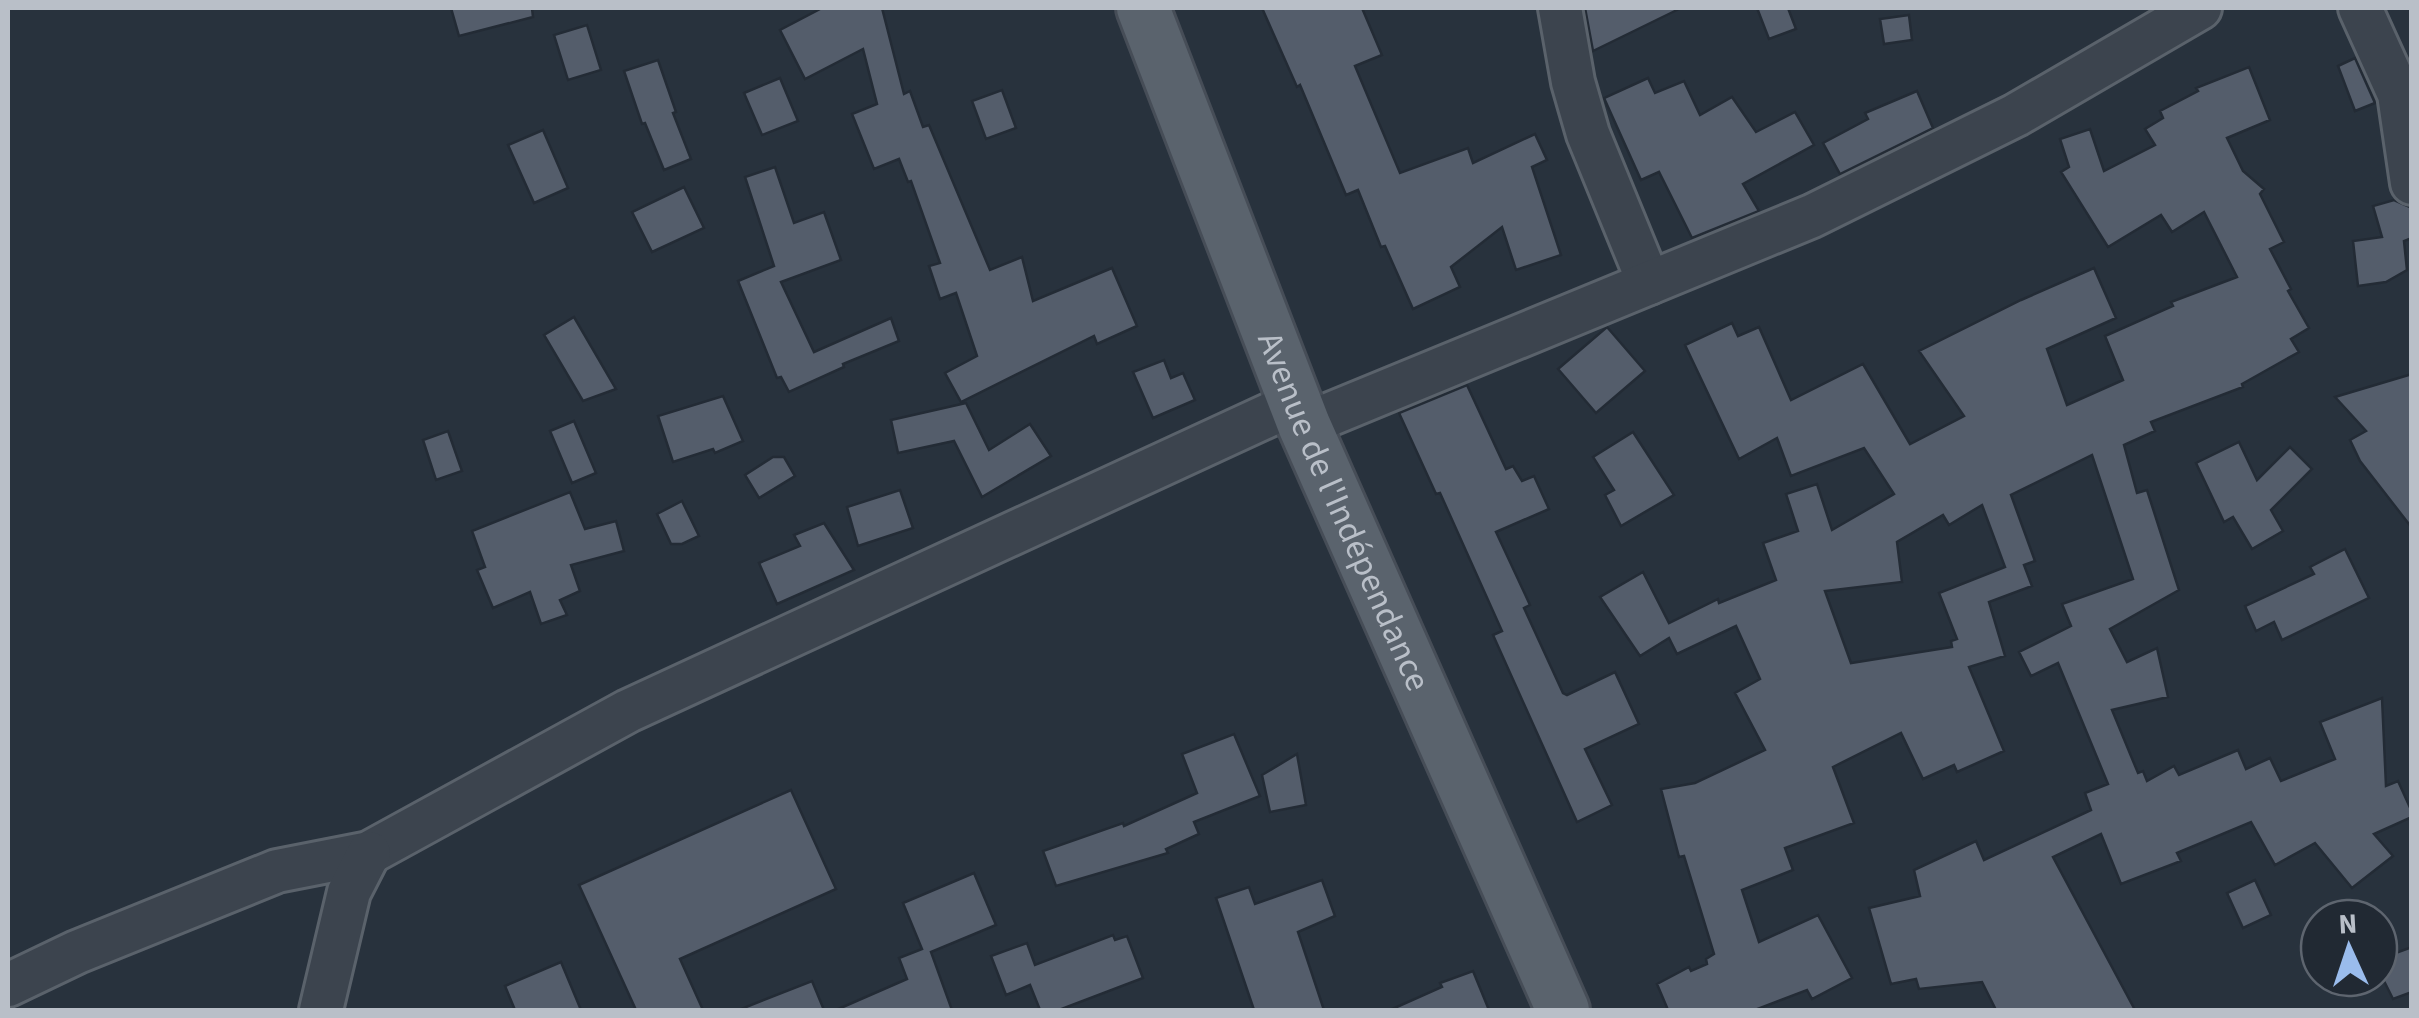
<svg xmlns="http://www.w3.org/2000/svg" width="2419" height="1018" viewBox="0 0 2419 1018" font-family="'Source Sans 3',sans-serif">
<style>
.building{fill:#545d6b;stroke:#232b35;stroke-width:2.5;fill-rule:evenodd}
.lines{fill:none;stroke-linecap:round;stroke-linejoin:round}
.minor-casing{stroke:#5a626b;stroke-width:48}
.major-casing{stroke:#464d57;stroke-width:58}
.minor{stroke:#3c444e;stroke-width:42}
.major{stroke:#5a636d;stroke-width:52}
.labels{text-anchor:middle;stroke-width:8;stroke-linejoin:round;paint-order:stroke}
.street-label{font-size:35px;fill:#b9bfc8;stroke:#212933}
</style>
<rect width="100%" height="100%" fill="#28323d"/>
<!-- building -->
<g class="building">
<polygon points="451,8 532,8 533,17 459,36"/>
<polygon points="822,8 882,8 904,94 910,91 923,127 929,125 990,270 1022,257 1033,301 1112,268 1137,326 1097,344 1094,336 961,402 945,373 977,356 956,293 940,299 929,266 940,263 911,181 908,182 899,159 874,169 852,114 877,104 863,49 805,79 780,30"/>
<polygon points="1262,8 1362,8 1382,55 1355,66 1400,173 1468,148 1473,163 1535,134 1547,160 1532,167 1561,255 1516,270 1502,227 1451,267 1460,287 1413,309 1385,246 1381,247 1358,190 1346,195 1300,85 1297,87"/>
<polygon points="1585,8 1681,8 1593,51"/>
<polygon points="1757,8 1788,8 1796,29 1769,39"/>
<polygon points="1909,15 1912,40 1884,44 1880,19"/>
<polygon points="587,25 601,70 568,80 554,35"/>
<polygon points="2355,58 2375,103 2355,111 2338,66"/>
<polygon points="658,60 676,112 673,113 691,159 664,170 645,123 642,124 624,71"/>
<path d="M2249 67 2270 120 2227 138 2243 171 2264 189 2260 194 2284 242 2270 249 2291 289 2288 291 2309 328 2291 339 2299 352 2242 384 2243 387 2151 422 2155 431 2124 445 2137 493 2147 490 2179 590 2110 629 2127 662 2157 648 2168 697 2112 710 2138 773 2143 771 2147 781 2174 766 2179 775 2238 750 2246 769 2270 758 2281 781 2335 759 2320 722 2382 698 2386 786 2398 781 2412 812V817L2374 834 2393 856 2352 888 2315 843 2275 865 2251 822 2177 853 2181 861 2121 884 2101 834 2053 857 2135 1010H1996L1982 982 1919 989 1916 979 1891 984 1869 908 1920 896 1914 870 1976 841 1984 860 2091 810 2085 793 2108 784 2058 663 2031 676 2019 652 2071 626 2062 604 2133 579 2092 455 2011 495 2035 561 2024 565 2032 586 1989 602 2005 656 1969 667 2004 751 1957 772 1954 765 1923 779 1901 733 1833 767 1854 823 1785 848 1793 870 1742 890 1759 942 1818 915 1852 978 1812 999 1807 990 1755 1010H1668L1657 984 1689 967 1691 971 1707 964 1706 959 1714 954 1684 856 1679 857 1661 789 1695 783 1765 750 1735 693 1760 679 1736 626 1677 654 1669 638 1640 656 1600 597 1643 572 1669 623 1718 599 1719 603 1776 580 1763 543 1798 531 1786 494 1817 484 1832 530 1894 494 1864 448 1791 476 1777 438 1739 459 1685 345 1732 323 1738 336 1759 327 1791 400 1863 364 1910 444 1964 416 1919 351 2021 300 2094 268 2116 318 2047 349 2067 405 2123 380 2105 336 2173 306 2171 302 2237 277 2204 212 2172 232 2161 215 2108 247 2061 172 2069 167 2060 139 2090 129 2104 171 2155 145 2145 129 2163 118 2160 111 2198 91 2196 88ZM1982 505 2005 567 1939 593 1957 639 1951 641 1952 647 1851 663 1825 591 1902 582 1897 542 1943 515 1949 525Z"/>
<polygon points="780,78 798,121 762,135 744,93"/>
<polygon points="1648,78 1655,93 1684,81 1700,115 1732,97 1756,132 1795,112 1814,145 1743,184 1759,211 1692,238 1659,172 1641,180 1604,98"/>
<polygon points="1002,90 1016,128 986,139 972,101"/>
<polygon points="1917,91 1933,128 1840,174 1823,143 1868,119 1865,113"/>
<polygon points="543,130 568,188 534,203 508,145"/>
<polygon points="775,167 794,223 824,212 841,260 781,282 814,352 891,318 899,341 843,364 844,367 789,392 781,377 777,378 738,281 774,266 745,177"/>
<polygon points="684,187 704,228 652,252 632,212"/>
<polygon points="2394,200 2410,207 2412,212 2412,238 2404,241 2407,270 2386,282 2358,286 2353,241 2382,237 2373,206"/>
<polygon points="574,317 616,389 583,401 544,335"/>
<polygon points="1607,327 1645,371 1596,413 1558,369"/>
<polygon points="1164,360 1171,378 1183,373 1195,400 1153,418 1133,372"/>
<polygon points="2412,374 2412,528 2360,461 2350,440 2366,431 2335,397"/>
<polygon points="1467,385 1506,469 1513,466 1522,481 1534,476 1549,509 1496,532 1530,605 1524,608 1563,693 1567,695 1615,672 1639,724 1585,749 1612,805 1577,822 1493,635 1502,631 1440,493 1436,494 1399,413"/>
<polygon points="723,396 743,441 715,453 713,449 673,462 658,416"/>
<polygon points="966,403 989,450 1030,424 1051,456 982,497 954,441 898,453 891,420"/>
<polygon points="574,421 596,473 572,483 550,431"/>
<polygon points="448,431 462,471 436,480 423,440"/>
<polygon points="1633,432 1674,495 1621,526 1605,495 1614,490 1593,457"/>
<polygon points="2239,442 2257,480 2290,447 2312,469 2271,510 2283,531 2252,549 2233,517 2224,522 2196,463"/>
<polygon points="773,457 784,457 795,476 759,498 745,475"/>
<polygon points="900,490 913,528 858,546 847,507"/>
<polygon points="570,492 585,529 616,521 624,551 571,565 580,591 560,600 567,615 541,624 530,592 493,608 477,570 485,567 472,531"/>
<polygon points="682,501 699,536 682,544 671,544 657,514"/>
<polygon points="824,523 854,570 777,604 759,563 800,546 794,535"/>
<polygon points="2345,549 2369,598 2282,640 2274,622 2256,631 2245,606 2314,574 2310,567"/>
<polygon points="1234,734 1260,796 1194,822 1199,834 1166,849 1168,853 1056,886 1043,851 1123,823 1124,826 1197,793 1182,754"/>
<polygon points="1297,754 1306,805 1270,812 1262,775"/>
<polygon points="791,790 836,889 680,959 703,1010 636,1010 579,885"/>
<polygon points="974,873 996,925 931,952 952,1010 836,1010 907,979 899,958 922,949 903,903"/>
<polygon points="1322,880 1335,916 1298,932 1324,1010 1254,1010 1216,898 1249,887 1255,904"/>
<polygon points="2255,880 2271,915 2243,928 2227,893"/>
<polygon points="1113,935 1115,940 1127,936 1143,978 1059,1010 1040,1010 1030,985 1006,995 991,956 1027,943 1035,965"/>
<polygon points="2412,947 2412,992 2393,999 2379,971 2379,959"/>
<polygon points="561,962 581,1010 515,1010 505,986"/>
<polygon points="1473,971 1489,1010 1390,1010 1442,987 1440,983"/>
<polygon points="812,981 824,1010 741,1010 741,1009"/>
</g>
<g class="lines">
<defs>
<g id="minor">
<polyline points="1560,8 1573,82 1588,134 1649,283"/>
<polyline points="2360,8 2399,94 2412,183"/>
<polyline points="1304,425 1812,216 2016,115 2200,8"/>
<polyline points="8,985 77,952 277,871 369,853 628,711 1295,403"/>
<polyline points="321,1010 349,892 369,853"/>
</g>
<g id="major">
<path id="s1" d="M1143 8 1304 425 1563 1010"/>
</g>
</defs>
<!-- minor casing -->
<use href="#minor" class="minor-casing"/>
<!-- major casing -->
<use href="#major" class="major-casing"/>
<!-- minor -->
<use href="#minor" class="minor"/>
<!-- major -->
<use href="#major" class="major"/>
</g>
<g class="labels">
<!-- street labels -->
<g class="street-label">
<text dy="12" stroke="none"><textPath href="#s1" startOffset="542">Avenue de l'Indépendance</textPath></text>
</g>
</g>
<!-- border -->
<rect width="2419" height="1018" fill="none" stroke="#b9bfc8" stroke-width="20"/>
<!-- north arrow -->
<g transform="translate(2349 948) rotate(357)"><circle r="48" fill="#212933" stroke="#5e656f" stroke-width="2.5"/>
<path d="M0-8L18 38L0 25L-18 38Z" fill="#9abcec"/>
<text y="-15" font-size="28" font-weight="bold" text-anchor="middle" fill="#b9bfc8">N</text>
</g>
</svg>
